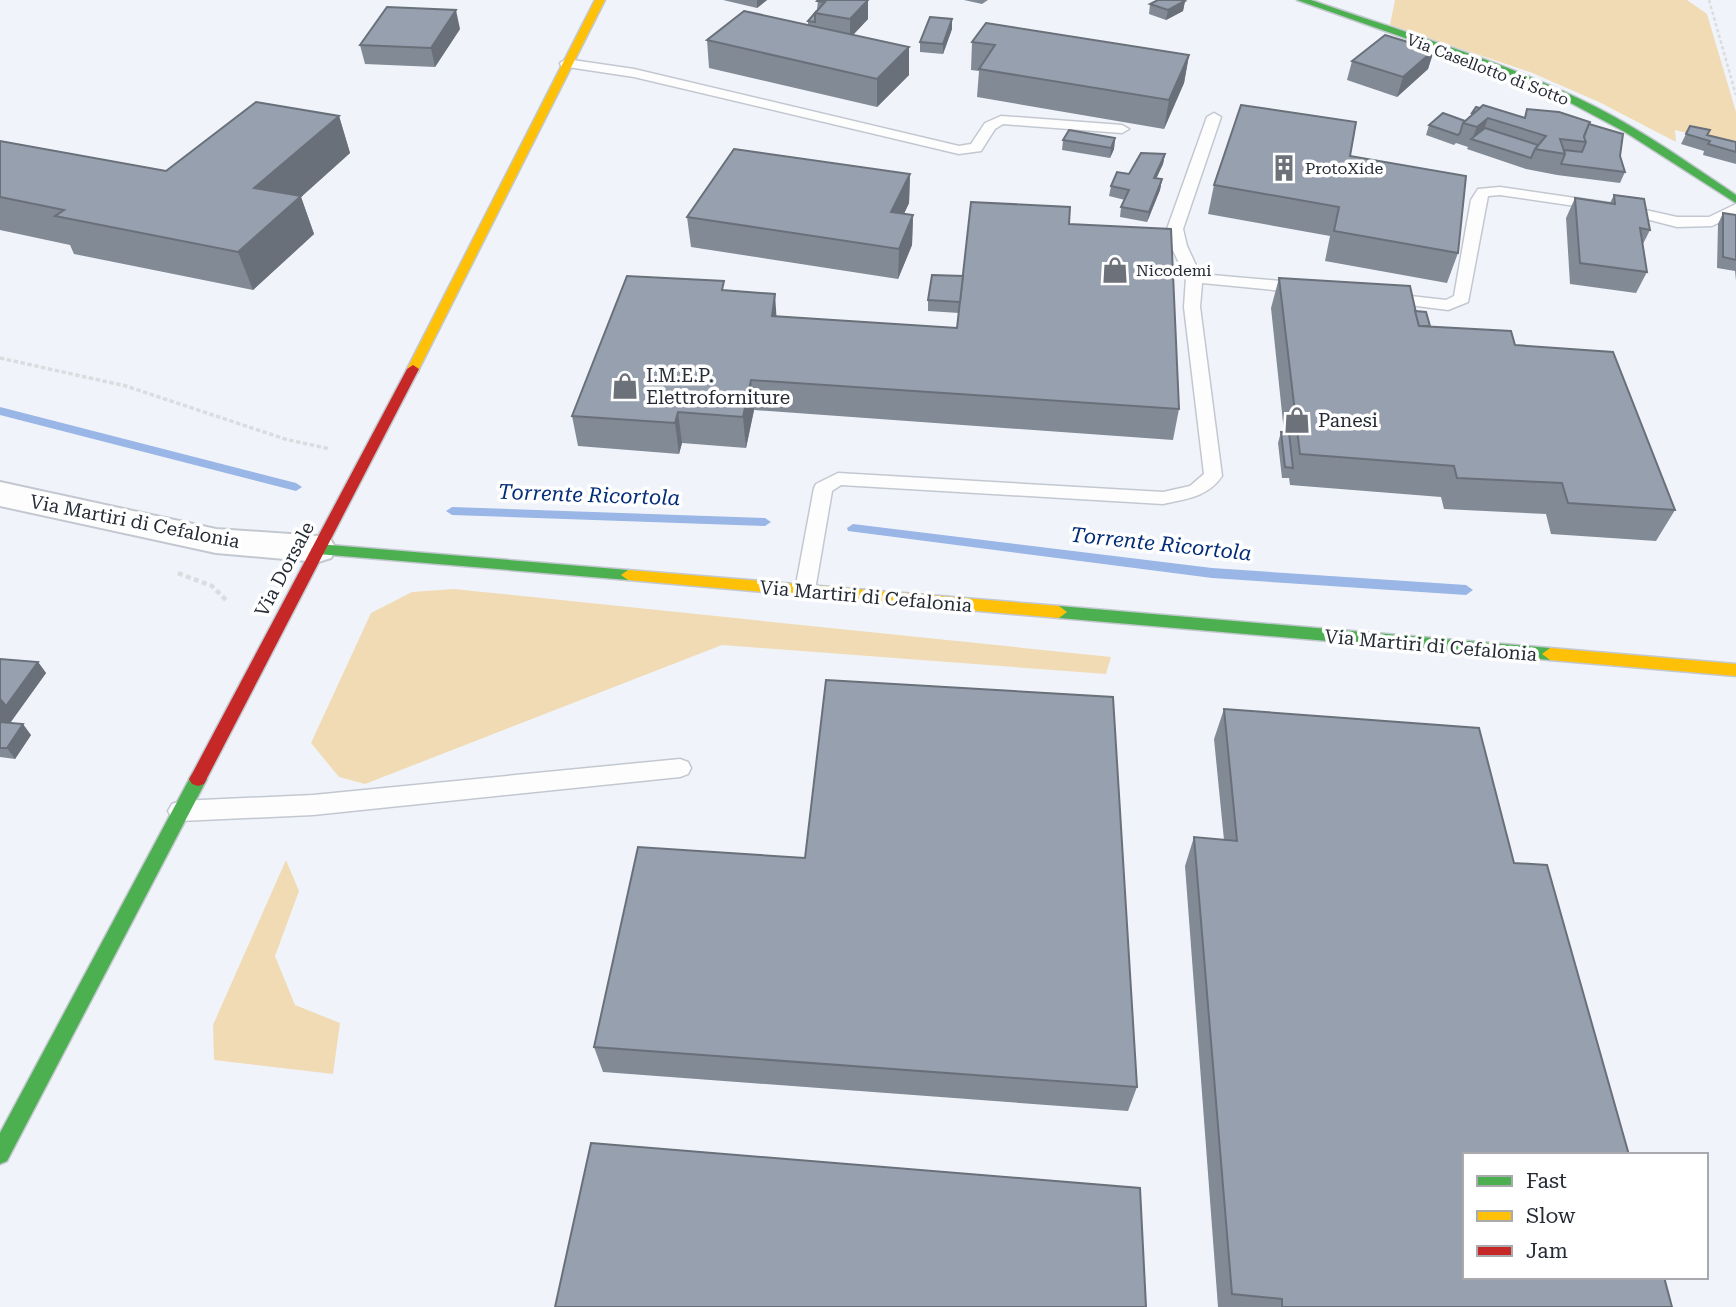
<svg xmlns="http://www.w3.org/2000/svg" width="1736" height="1307" viewBox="0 0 1736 1307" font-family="'Roboto Serif',serif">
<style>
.green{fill:#f0dbb4}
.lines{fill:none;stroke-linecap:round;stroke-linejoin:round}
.stream{fill:#9ab6e6;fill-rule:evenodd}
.lane-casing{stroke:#c3c8d0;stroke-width:3}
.street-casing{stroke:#c3c8d0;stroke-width:4}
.fast-casing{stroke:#c3c8d0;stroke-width:3}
.slow-casing{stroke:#c3c8d0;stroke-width:3}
.jam-casing{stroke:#c3c8d0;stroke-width:3}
.path-far2{stroke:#dbdcdf;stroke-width:2.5;stroke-dasharray:3.5 2.5;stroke-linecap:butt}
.path-far1{stroke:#dbdcdf;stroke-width:3.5;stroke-dasharray:4.5 2.5;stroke-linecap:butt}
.path{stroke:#dbdcdf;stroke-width:4.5;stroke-dasharray:5 3.5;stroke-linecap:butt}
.lane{fill:#fdfdfe;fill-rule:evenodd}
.street{fill:#fdfdfe;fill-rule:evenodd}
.fast{fill:#4caf50;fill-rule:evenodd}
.slow{fill:#ffc107;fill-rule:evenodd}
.jam{fill:#c62828;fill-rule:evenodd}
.wall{fill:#828a96}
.shaded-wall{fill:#6a707a}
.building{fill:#97a0ae;stroke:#6a707a;stroke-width:2}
.labels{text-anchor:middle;stroke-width:7;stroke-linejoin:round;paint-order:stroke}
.far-street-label{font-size:16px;fill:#252b35;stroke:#fff}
.far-poi-label{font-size:16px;fill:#252b35;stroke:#fff;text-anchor:start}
.poi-label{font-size:19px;fill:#252b35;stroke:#fff;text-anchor:start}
.street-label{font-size:19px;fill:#252b35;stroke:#fff}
.water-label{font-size:21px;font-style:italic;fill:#042d79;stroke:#fff}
</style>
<rect width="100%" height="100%" fill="#f0f4fa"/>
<!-- green -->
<g class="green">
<polygon points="1395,0 1687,0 1707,14 1736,112 1736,145 1675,130 1676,142 1599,102 1530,72 1390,25"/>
<polygon points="454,589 1111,657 1106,674 722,645 365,784 339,777 311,743 371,613 412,592"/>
<polygon points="286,860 299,891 275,956 295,1005 340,1023 333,1074 214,1060 213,1025"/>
</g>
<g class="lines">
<!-- stream -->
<g class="stream">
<polygon points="0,407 296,483 302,487 296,491 0,415"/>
<polygon points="452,507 765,518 771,522 765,526 452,515 446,511"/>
<polygon points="853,524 1212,568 1466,585 1473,590 1466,595 1212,578 848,531 847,528"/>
</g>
<defs>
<g id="lane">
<polygon points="566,59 634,69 959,146 971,144 985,123 1001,116 1122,125 1129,129 1122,133 1003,124 995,129 981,151 959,154 634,77 561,66 560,63"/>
<path d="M1214 113 1221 117 1183 229 1187 246 1200 274 1304 283 1312 288 1304 293 1202 283 1200 307 1222 476C1208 497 1186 499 1163 504L841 485 832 491 815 590 812 595 805 597 798 595 795 590 814 488 816 484 838 473 1163 492 1190 486 1204 474 1184 307 1186 278 1171 246 1167 229 1207 117Z"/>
<polygon points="1500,187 1623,205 1677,217 1709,217 1736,204 1736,214 1712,226 1677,227 1623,213 1500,195 1488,196 1468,302 1448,310 1378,301 1376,298 1378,295 1384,293 1446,300 1454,296 1471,200 1478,189"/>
<polygon points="680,759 688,762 691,768 688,774 680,777 313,815 180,821 172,818 168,811 172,804 180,801 313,795"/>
</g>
<polygon id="street" points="0,482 216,529 318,536 331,540 336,549 331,558 318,562 216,553 0,506"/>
<g id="fast">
<path d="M1297 0H1311C1406 33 1505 61 1596 107 1645 132 1690 164 1736 195V203L1625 132 1554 94 1482 65Z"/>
<polygon points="318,544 628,570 635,575 628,580 318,554 311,549"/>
<polygon points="1059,606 1550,648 1558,654 1550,660 1059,618 1051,612"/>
<polygon points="198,772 204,774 207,779 7,1161 0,1164 0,1133 192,774"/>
</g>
<g id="slow">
<polygon points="595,0 605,0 419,369 418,372 408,372 407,369"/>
<polygon points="628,570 1059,606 1067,612 1059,618 628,580 621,575"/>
<polygon points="1550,648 1736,664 1736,676 1550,660 1542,654"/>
</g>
<polygon id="jam" points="413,365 419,369 204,784 198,786 192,784 189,779 192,774 407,369"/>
</defs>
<!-- lane casing -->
<use href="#lane" class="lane-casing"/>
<!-- street casing -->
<use href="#street" class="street-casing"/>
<!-- fast casing -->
<use href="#fast" class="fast-casing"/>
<!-- slow casing -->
<use href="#slow" class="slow-casing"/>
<!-- jam casing -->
<use href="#jam" class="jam-casing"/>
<!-- path-far2 -->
<polyline class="path-far2" points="1709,0 1736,95"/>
<!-- path-far1 -->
<polyline class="path-far1" points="0,358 126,386 285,439 330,449"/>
<!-- path -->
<polyline class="path" points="178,573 212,586 228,602"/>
<!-- lane -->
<use href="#lane" class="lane"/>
<!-- street -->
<use href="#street" class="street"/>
<!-- fast -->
<use href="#fast" class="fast"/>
<!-- slow -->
<use href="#slow" class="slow"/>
<!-- jam -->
<use href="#jam" class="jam"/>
</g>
<!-- wall -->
<g class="wall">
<polygon points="723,0 767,0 757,8"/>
<polygon points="818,0 868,19 853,35 909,47 909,75 877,107 709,68 707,40 808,25 808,21 817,10"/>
<polygon points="964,0 988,0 982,4"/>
<polygon points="1185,1 1183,11 1166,20 1149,14 1150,4"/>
<polygon points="460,29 435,67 365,64 360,45"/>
<polygon points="952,29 943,54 920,52 920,42"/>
<polygon points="972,42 1189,55 1184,83 1164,129 977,97 979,71 971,70"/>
<polygon points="1434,50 1428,69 1397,97 1347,80 1352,61"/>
<polygon points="1527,109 1589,124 1620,156 1625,172 1620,183 1557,175 1526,169 1467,149 1468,147 1456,143 1454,145 1426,135 1429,125 1465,121 1471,116 1472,113 1524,118"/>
<polygon points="339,116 350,153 301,197 314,234 253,290 74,254 70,245 0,230 0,141 166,171"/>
<polygon points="1690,126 1710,130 1708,135 1736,142 1736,164 1703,155 1704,151 1681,144"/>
<polygon points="1115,138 1114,149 1110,158 1062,150 1063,140"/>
<polygon points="1165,154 1163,164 1156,178 1162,179 1160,190 1147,222 1120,217 1121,207 1125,200 1109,196 1111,186"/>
<polygon points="1350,156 1458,253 1447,283 1325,261 1330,236 1208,214 1214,185"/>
<polygon points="910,174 909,203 904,214 913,215 912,245 898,279 691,247 687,217"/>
<polygon points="1614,195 1650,230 1642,246 1647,272 1636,293 1570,284 1566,218 1575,198 1610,203"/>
<polygon points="1723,213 1736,215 1736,281 1735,271 1717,268 1718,224"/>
<polygon points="1069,224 1179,409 1173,440 754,410 746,448 682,443 679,454 578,446 572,416 724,290 777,316 957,328 959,313 928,311 928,300 963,276"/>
<polygon points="1279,278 1415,311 1430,326 1515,345 1675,510 1656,541 1551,534 1546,514 1444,509 1441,497 1290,485 1289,478 1282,478 1278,443 1281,432 1284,432 1271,308"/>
<polygon points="0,659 38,662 46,673 10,723 31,735 15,759 0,757"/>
<polygon points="1224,709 1514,863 1672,1307 1218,1307 1185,866 1194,837 1224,840 1214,739"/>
<polygon points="594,1047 1137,1087 1128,1111 603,1072"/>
</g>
<!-- shaded-wall -->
<g class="shaded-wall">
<polygon points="757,0 767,0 757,8"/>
<polygon points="868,0 868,19 850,38 850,19"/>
<polygon points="1185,1 1183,11 1166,20 1168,10"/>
<polygon points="456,10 460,29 435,67 431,48"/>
<polygon points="952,19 952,29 943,54 943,44"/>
<polygon points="909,47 909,75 877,107 877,79"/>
<polygon points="1434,50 1428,69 1397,97 1403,77"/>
<polygon points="1189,55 1184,83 1164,129 1169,100"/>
<polygon points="339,116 350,153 301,197 314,234 253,290 238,252 254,188"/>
<polygon points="1488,118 1481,138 1472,139 1477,127"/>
<polygon points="1115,138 1114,149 1110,158 1111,148"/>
<polygon points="1165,154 1163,164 1152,188 1154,178"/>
<polygon points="910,174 909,203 890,242 891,212"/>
<polygon points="1162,179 1160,190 1147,222 1149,212"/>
<polygon points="913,215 912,245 898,279 899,249"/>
<polygon points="775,294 777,324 772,316"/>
<polygon points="751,380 754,410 746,448 743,417"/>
<polygon points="678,412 682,443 679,454 675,423"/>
<polygon points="38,662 46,673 0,737 0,699"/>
<polygon points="23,724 31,735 15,759 7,748"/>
</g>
<!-- building -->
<g class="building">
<polygon points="818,0 868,0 850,19 815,13 825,2 817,1"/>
<polygon points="1158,0 1182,0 1185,1 1168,10 1150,4"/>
<polygon points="387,7 456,10 431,48 360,45"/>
<polygon points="744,11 909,47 877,79 707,40"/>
<polygon points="815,13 815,22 808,21"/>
<polygon points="930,17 952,19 943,44 920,42"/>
<polygon points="986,23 1189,55 1169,100 979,69 995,45 972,42"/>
<polygon points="1385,35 1434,50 1403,77 1352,61"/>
<polygon points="256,102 339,116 254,188 301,196 238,252 55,216 64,210 0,197 0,141 166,171"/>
<polygon points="1241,105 1356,122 1350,156 1466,176 1458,253 1334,231 1339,207 1214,185"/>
<polygon points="1483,105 1525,118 1527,109 1559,112 1590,122 1584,136 1586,142 1560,139 1565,154 1535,149 1546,136 1488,118 1477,127 1463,123"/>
<polygon points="1476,107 1480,108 1474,113 1472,113"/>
<polygon points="1443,113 1465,121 1463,123 1460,133 1458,135 1429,125"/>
<polygon points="1589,124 1623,134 1620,156 1625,172 1561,164 1565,154 1564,150 1582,152 1586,142 1584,137"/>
<polygon points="1690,126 1710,130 1707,135 1736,142 1736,152 1708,144 1710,141 1686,134"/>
<polygon points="1485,128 1538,145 1535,149 1531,158 1471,139"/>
<polygon points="1069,130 1115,138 1111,148 1063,140"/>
<polygon points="734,149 910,174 891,212 913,215 899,249 687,217"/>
<polygon points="1141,153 1165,154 1154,178 1162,179 1149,212 1121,207 1129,190 1111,186 1117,172 1129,174"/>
<polygon points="1614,195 1644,199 1650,230 1640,228 1647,272 1580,263 1575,198 1615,204"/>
<polygon points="971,202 1070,207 1069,224 1171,229 1179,409 751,380 743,417 678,412 675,423 572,416 627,276 724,281 722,290 775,294 772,316 957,328"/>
<polygon points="1723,213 1736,215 1736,260 1723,257"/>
<polygon points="932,275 963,276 960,302 928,300"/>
<polygon points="1279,278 1410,286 1419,326 1511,331 1515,345 1613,352 1675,510 1568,503 1562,483 1457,478 1454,466 1300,454"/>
<polygon points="1415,311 1426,312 1430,326 1419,326"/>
<polygon points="1281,432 1289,433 1293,468 1285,467"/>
<polygon points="0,659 38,662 6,706 0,699"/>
<polygon points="826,680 1113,697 1137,1087 594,1047 638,847 805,858"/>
<polygon points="1224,709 1479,728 1514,863 1547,865 1629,1155 1465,1155 1465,1277 1664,1277 1672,1307 1282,1307 1282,1299 1232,1294 1194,837 1237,841"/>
<polygon points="0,722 23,724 7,748 0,748"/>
<polygon points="591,1143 1140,1188 1146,1307 555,1307"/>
</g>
<!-- icons -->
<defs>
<symbol id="building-bare" viewBox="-9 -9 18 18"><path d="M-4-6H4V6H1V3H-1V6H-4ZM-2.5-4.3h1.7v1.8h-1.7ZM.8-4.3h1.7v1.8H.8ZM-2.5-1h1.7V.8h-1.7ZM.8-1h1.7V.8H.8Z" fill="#6c717a" stroke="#fff" stroke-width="2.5" paint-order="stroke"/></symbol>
<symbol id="shop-bare" viewBox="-9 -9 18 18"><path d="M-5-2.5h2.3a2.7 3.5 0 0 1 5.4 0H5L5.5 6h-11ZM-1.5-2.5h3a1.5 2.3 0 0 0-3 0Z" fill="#6c717a" stroke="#fff" stroke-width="2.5" paint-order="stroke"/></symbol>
</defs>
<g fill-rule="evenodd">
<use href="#building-bare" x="1265" y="149" width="38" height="38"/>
<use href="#shop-bare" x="1096" y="251" width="38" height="38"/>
<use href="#shop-bare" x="606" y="367" width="38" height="38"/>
<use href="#shop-bare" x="1278" y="401" width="38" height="38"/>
</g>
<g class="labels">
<!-- far-street labels -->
<g class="far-street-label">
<text transform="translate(1488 69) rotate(21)" y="6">Via Casellotto di Sotto</text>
</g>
<!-- far-poi labels -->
<g class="far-poi-label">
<text x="1305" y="174">ProtoXide</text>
<text x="1136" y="276">Nicodemi</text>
</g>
<!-- poi labels -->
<g class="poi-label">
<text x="646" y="382">I.M.E.P.<tspan x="646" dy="22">Elettroforniture</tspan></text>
<text x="1318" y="427">Panesi</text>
</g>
<!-- street labels -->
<g class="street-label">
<text transform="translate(135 521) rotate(11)" y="7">Via Martiri di Cefalonia</text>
<text transform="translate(284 569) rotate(-62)" y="7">Via Dorsale</text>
<text transform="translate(866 596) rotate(5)" y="7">Via Martiri di Cefalonia</text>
<text transform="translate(1431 645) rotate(5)" y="7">Via Martiri di Cefalonia</text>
</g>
<!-- water labels -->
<g class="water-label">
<text transform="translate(589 495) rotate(2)" y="7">Torrente Ricortola</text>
<text transform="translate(1161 544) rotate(6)" y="7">Torrente Ricortola</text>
</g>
</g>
<!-- legend -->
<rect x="1463" y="1153" width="245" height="126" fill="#ffffff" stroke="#a8aaae" stroke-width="2"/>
<rect x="1477" y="1176" width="35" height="10" fill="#4caf50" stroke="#a8aaae" stroke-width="2"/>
<text x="1526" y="1188" font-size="21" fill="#252b35">Fast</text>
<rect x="1477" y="1211" width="35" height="10" fill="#ffc107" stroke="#a8aaae" stroke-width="2"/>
<text x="1526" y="1223" font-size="21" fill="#252b35">Slow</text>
<rect x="1477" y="1246" width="35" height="10" fill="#c62828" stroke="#a8aaae" stroke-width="2"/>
<text x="1526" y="1258" font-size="21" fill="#252b35">Jam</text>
</svg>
